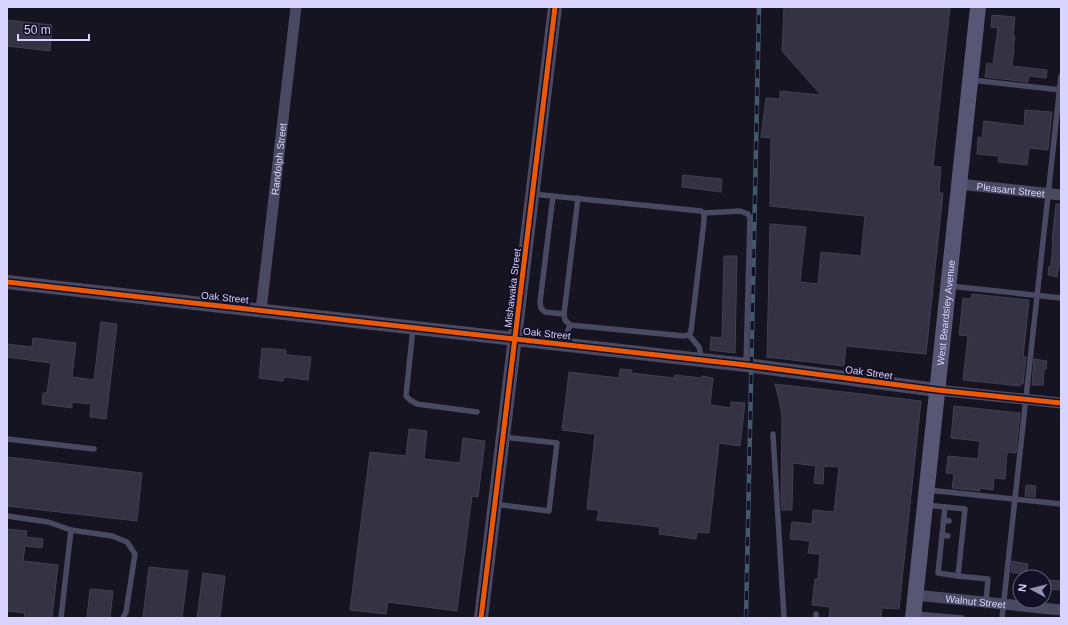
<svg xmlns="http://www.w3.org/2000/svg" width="1068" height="625" viewBox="0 0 1068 625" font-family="Helvetica,sans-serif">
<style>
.building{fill:#343243;stroke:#433f54}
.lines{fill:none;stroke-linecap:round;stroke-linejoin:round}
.service{stroke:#4a4962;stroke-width:5.5}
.minor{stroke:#4a4962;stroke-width:11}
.tertiary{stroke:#4a4962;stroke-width:14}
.secondary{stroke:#575674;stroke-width:16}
.rail-casing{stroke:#43596b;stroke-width:4.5}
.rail{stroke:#130f26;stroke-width:3;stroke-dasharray:9;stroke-linecap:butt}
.cycleway-casing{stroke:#130f26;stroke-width:8}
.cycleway{stroke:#e8590c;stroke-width:5}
.labels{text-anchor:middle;stroke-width:4;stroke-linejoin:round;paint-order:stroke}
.street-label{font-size:10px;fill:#d9d4ff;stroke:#130f26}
</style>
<rect width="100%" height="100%" fill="#161421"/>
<!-- building -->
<g class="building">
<polygon points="784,7 950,7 933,166 941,167 939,193 943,193 926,354 846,346 844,366 767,357 770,224 806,227 800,282 818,284 821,252 861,256 865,216 770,206 771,138 761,137 766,98 780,99 780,91 821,95 782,51"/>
<polygon points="992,15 1015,17 1013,36 1015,36 1013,49 1014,49 1012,66 1047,70 1046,78 1029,76 1028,82 985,77 987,63 993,64 998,28 991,27"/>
<polygon points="7,20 52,25 50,51 7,46"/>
<polygon points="1025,110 1052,112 1048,150 1029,148 1027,165 998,162 999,156 977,154 978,137 982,138 984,121 1024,126"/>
<polygon points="683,175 722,179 721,192 682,187"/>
<polygon points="1056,204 1061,204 1061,259 1060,259 1057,277 1048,275 1049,266 1051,266 1053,241 1052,241"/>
<polygon points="724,256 737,256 735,353 710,350 711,337 722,338"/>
<polygon points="972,294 1029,300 1023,357 1026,357 1023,384 1020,384 1020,386 963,380 968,336 959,335 963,298 971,299"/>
<polygon points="101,322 117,324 106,419 90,417 91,404 72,402 72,408 42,404 43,393 47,393 51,363 7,357 7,344 32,347 33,338 76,343 72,377 94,380"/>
<polygon points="262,348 286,350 286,355 311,357 308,380 284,377 283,381 259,378"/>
<polygon points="1034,359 1047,361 1046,369 1044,369 1043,385 1032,385"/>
<polygon points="620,369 632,370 631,373 675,378 675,375 701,378 702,376 713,378 710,405 731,408 731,402 745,403 740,446 719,443 709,533 697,532 696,539 659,534 660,527 597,520 599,510 587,509 595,434 562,430 569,372 619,378"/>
<polygon points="775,384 921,401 899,609 882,608 881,618 829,618 830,607 812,605 815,579 818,579 820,554 808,553 810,541 790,539 792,522 812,524 813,510 834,512 839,467 824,466 823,484 814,483 816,466 793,463 792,510 782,510 781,495 782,416 779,399"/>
<polygon points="954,406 1020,413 1016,453 1007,452 1005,479 994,478 993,490 980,488 980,491 952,488 954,474 946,473 948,456 978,459 980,441 951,438"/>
<polygon points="409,429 427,431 424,459 460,463 463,438 485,441 478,497 472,496 457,611 388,602 386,614 350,610 370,452 406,456"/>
<polygon points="7,457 142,473 137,521 7,506"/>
<polygon points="1026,485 1036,486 1035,497 1025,496"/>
<polygon points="7,529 27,531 26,537 43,539 42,548 25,546 23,561 58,565 52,618 24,618 25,613 7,611"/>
<polygon points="1012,561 1028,564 1026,575 1011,572"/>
<polygon points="149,567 188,571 182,618 143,618"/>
<polygon points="203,573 225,576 220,618 197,618"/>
<polygon points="1047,580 1061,581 1061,590 1046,589"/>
<polygon points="90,589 113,591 110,618 87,618"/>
</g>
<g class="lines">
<!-- service -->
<g class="service">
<polyline points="972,80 1061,90"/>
<polyline points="533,193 542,195 701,211 704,213 704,221 691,331 689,335 684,336 570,325 567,333 567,344"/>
<polyline points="553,196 540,302 541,308 545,312 564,314"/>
<polyline points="704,213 740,211 748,214 750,218 746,364"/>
<polyline points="950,286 1061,298"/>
<polyline points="570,325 565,320 564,314 578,198"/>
<polyline points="413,328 406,396 410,400 417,404 477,412"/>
<polyline points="689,335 699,347 702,360"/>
<polyline points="773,434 784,618"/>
<polyline points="7,439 94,449"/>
<polyline points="928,490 1061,504"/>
<polyline points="495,504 549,511 557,443 504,437"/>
<polyline points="926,505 965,509 958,576 988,579 986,602"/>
<polyline points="945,507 938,573 958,576"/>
<polyline points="7,516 48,522 71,530 61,618"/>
<polyline points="943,520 949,521"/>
<polyline points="71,530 112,536 127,542 135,554 126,612 123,618"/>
<polyline points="942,535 948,536"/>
<polyline points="915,614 962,618"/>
<polyline points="816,618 816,614"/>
<polyline points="1002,618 1061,76"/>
</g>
<!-- minor -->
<g class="minor">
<path id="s1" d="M959 184 1061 195"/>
<path id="s2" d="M261 310 296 7"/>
<polyline points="937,390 1061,403"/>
<path id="s3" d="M915 595 1061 610"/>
</g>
<!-- tertiary -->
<g class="tertiary">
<polyline points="7,282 746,365 937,390"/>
<polyline points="481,618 555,7"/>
</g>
<!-- secondary -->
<path class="secondary" id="s4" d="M913 618 978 7"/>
<defs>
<polyline id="rail" points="746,618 759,7"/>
</defs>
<!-- rail casing -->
<use href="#rail" class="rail-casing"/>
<!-- rail -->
<use href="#rail" class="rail"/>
<defs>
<g id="cycleway">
<polyline points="7,282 746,365 937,390 1061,403"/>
<polyline points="481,618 555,7"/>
</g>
</defs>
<!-- cycleway casing -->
<use href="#cycleway" class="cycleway-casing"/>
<!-- cycleway -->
<use href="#cycleway" class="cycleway"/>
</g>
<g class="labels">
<!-- street labels -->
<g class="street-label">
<text dy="4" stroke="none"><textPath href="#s2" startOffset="152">Randolph Street</textPath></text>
<text dy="4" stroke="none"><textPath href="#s1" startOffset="52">Pleasant Street</textPath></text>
<text transform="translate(512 288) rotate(-83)" y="4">Mishawaka Street</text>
<text transform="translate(225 297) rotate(6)" y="4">Oak Street</text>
<text dy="4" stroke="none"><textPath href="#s4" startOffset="307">West Beardsley Avenue</textPath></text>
<text transform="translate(547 333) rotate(6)" y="4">Oak Street</text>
<text transform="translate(869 372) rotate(8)" y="4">Oak Street</text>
<text dy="4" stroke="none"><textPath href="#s3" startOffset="61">Walnut Street</textPath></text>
</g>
</g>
<!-- border -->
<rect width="1068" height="625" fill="none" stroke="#d9d4ff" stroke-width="16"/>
<!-- north arrow -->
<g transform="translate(1032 589) rotate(277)"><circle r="19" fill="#130f26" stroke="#625e7d"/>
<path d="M0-3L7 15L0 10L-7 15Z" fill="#9591b1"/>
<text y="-6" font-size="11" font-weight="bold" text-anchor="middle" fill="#d9d4ff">N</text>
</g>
<!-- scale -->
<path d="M18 34v6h71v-6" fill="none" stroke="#d9d4ff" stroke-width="2"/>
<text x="24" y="34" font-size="12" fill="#d9d4ff" stroke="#130f26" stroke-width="3" paint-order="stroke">50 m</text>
</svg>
